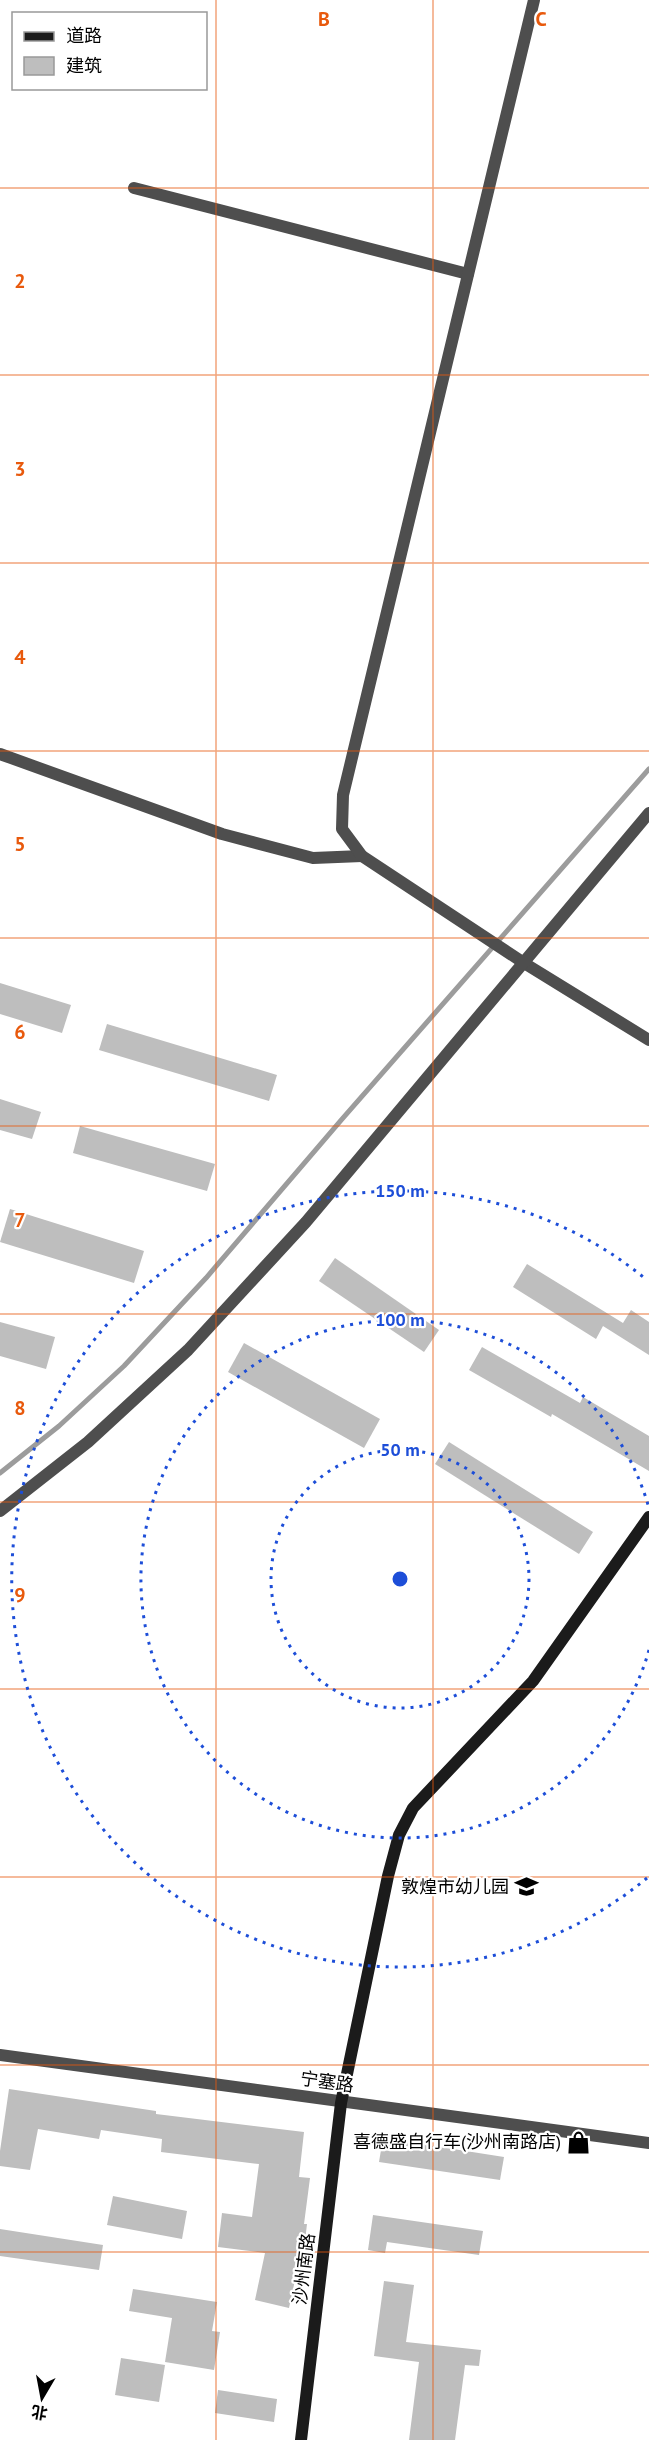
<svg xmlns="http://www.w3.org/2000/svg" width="649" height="2440" viewBox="0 0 649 2440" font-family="'PT Sans','Noto Sans SC',sans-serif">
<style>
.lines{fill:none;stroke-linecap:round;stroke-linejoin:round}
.stream{stroke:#9c9c9c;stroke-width:5}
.building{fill:#bebebe}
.minor{stroke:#4e4e4e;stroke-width:12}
.tertiary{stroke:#4e4e4e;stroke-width:12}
.secondary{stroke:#1b1b1b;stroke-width:12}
.grid{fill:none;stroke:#e8590c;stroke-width:1.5;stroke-opacity:0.55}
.ring{fill:none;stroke:#1d4ed8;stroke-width:3;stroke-dasharray:3 6}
.labels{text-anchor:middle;stroke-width:4.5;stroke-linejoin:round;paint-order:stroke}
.poi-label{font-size:18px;fill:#000;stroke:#fff;text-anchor:end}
.street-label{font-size:18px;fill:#000;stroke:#fff}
.grid-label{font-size:20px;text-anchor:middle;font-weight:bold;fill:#e8590c;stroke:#fff;stroke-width:4.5;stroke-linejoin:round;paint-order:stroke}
.centre{fill:#1d4ed8;stroke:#fff;stroke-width:3}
.ring-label{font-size:18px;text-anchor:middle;font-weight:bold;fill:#1d4ed8;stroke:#fff;stroke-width:4.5;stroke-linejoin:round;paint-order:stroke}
</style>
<rect width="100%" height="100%" fill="#fff"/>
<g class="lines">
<!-- stream -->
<polyline class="stream" points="0,1473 59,1426 124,1366 206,1278 342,1119 649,769"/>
</g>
<!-- building -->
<g class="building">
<polygon points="0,983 71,1005 62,1033 0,1014"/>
<polygon points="107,1024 277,1075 269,1101 99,1050"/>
<polygon points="0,1099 41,1112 32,1139 0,1130"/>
<polygon points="80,1126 215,1164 207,1191 73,1153"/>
<polygon points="10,1209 144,1251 134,1283 0,1242"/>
<polygon points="335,1258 439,1330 424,1352 319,1281"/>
<polygon points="527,1264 623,1323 631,1310 649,1322 649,1355 603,1326 596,1339 513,1287"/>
<polygon points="0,1322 55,1337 46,1369 0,1356"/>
<polygon points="244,1343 380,1419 364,1448 228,1372"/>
<polygon points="482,1347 580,1403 583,1397 649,1436 649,1471 552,1414 551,1417 469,1370"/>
<polygon points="449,1442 593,1532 579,1554 435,1464"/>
<polygon points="9,2089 156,2111 156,2114 304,2132 299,2177 310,2178 304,2224 307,2224 303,2258 300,2257 289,2308 255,2300 265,2253 218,2247 222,2213 252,2217 259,2164 161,2152 162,2139 101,2130 99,2139 38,2129 30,2170 0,2166 0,2151"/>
<polygon points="383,2138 504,2157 500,2180 379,2162"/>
<polygon points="113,2196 187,2211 182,2239 107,2225"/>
<polygon points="373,2215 483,2231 479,2255 387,2242 385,2253 368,2250"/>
<polygon points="0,2229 103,2245 99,2270 0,2256"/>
<polygon points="384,2281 414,2285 406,2342 481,2350 479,2366 465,2365 455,2440 409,2440 419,2362 374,2356"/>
<polygon points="133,2289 217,2302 212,2331 220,2332 214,2370 165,2362 172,2318 129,2311"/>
<polygon points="121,2358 165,2365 159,2402 115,2395"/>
<polygon points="218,2390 277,2399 274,2422 215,2413"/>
</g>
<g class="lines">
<!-- minor -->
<g class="minor">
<polyline points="134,188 468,274"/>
<polyline points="0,754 222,834 313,858 362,856"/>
</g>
<!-- tertiary -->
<g class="tertiary">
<polyline points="534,0 343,795 342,829 362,856 524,963 649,1040"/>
<polyline points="0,1511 88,1442 188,1350 306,1222 649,813"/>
<polyline points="0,2055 649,2143"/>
</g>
<!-- secondary -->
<polyline class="secondary" points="301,2440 341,2103 388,1876 399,1835 413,1808 533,1681 649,1517"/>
</g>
<!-- grid -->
<path class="grid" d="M216 0V2440M433 0V2440M0 188H649M0 375H649M0 563H649M0 751H649M0 938H649M0 1126H649M0 1314H649M0 1502H649M0 1689H649M0 1877H649M0 2065H649M0 2252H649"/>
<!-- distance rings -->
<g class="ring">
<circle cx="400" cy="1579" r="129"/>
<path d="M649 1650A259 259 0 1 1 649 1508"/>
<path d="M647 1878A388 388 0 1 1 647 1280"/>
</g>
<!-- icons -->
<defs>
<symbol id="school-bare" viewBox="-9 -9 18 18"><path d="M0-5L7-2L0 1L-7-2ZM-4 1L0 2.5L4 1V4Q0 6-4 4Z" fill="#000" stroke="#fff" stroke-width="2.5" paint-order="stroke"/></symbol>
<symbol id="shop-bare" viewBox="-9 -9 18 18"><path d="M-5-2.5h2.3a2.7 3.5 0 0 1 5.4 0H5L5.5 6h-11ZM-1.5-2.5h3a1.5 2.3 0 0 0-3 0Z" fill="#000" stroke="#fff" stroke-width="2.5" paint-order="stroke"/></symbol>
</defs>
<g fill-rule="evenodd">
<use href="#school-bare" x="510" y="1870" width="33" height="33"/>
<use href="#shop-bare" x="562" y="2126" width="33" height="33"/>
</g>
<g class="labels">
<!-- poi labels -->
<g class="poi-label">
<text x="509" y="1893">敦煌市幼儿园</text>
<text x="561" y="2148">喜德盛自行车(沙州南路店)</text>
</g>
<!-- street labels -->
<g class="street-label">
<text transform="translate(327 2082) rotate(8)" y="6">宁塞路</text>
<text transform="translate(304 2269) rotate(-83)" y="6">沙州南路</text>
</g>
</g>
<g class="grid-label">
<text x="324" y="26">B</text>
<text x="541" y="26">C</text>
<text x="20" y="288">2</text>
<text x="20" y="476">3</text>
<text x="20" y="664">4</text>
<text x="20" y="851">5</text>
<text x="20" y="1039">6</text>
<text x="20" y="1227">7</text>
<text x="20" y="1415">8</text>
<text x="20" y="1602">9</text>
</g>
<circle cx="400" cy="1579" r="9" class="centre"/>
<g class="ring-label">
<text x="400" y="1197">150 m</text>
<text x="400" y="1326">100 m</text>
<text x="400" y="1456">50 m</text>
</g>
<!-- legend -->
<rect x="12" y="12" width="195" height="78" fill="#ffffff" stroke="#999999" stroke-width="1.5"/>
<rect x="24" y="32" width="30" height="9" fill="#1b1b1b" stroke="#999999" stroke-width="1.5"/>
<text x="66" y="42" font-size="18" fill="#000000">道路</text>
<rect x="24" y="57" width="30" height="18" fill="#bebebe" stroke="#999999" stroke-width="1.5"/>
<text x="66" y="72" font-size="18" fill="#000000">建筑</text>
<!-- north arrow -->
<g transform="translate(42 2398) rotate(190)" stroke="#ffffff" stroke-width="4.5" paint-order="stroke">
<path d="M0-4.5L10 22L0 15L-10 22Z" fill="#000000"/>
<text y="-9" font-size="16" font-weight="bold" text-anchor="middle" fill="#000000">北</text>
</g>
</svg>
